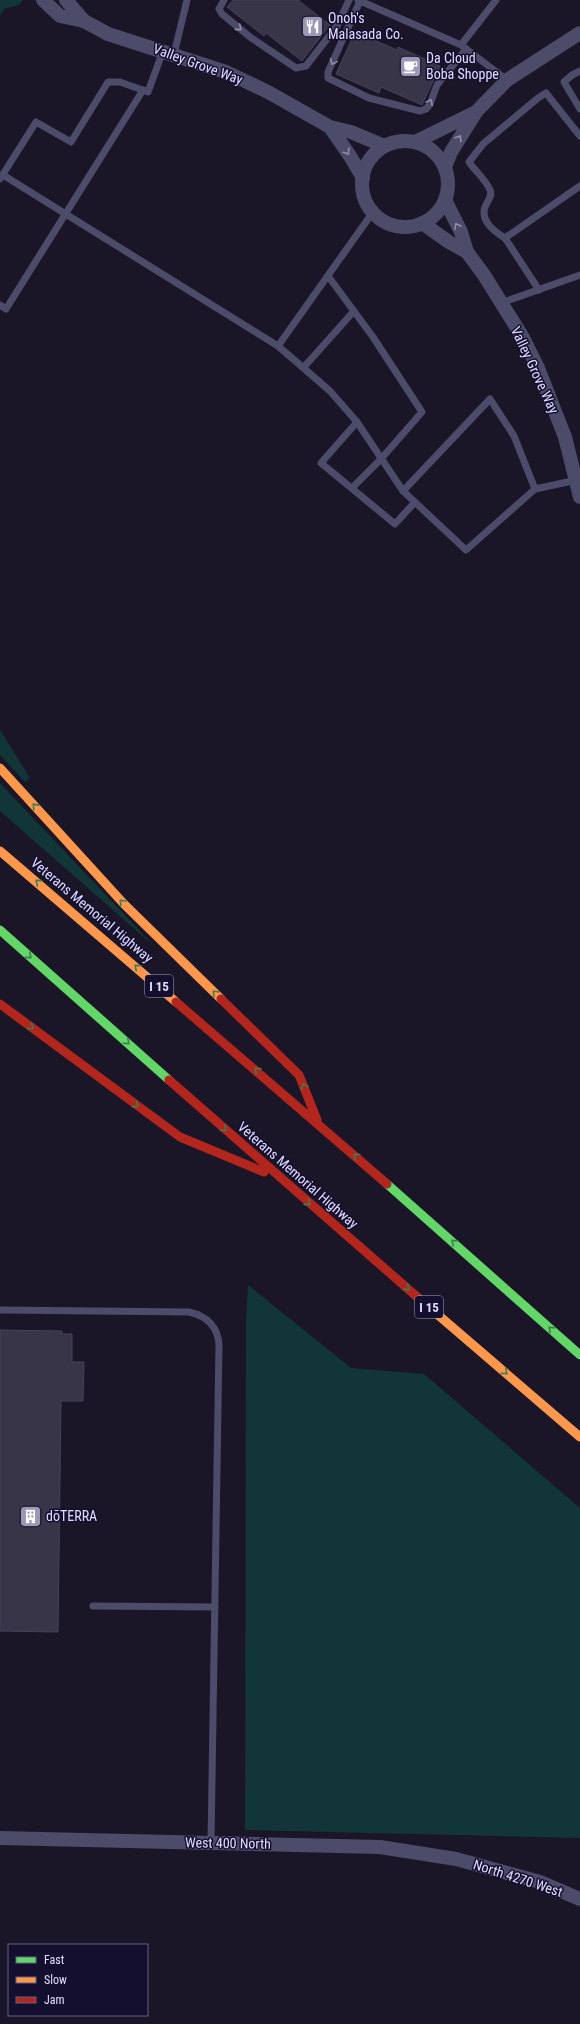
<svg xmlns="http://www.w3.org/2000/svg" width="580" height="2024" viewBox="0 0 580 2024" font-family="'Roboto Condensed',sans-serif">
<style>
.green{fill:#123537}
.building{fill:#393549;stroke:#47415b}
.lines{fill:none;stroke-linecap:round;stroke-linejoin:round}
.lane{stroke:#4c4b69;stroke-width:7}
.street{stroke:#4c4b69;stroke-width:14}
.fast{stroke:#63d668;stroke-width:9}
.slow{stroke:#ff974d;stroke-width:9}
.jam{stroke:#b3261e;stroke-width:9}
.oneway{stroke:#908dac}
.oneway2{stroke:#407c4e}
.labels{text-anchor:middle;stroke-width:3;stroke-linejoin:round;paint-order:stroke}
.shield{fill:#150f2f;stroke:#a49fc1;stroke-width:1}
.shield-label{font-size:13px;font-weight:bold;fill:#e2ddff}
.poi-label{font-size:14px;fill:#e2ddff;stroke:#150f2f;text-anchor:start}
.street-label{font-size:14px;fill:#e2ddff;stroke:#150f2f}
</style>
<rect width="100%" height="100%" fill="#1a1628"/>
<!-- green -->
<g class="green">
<polygon points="0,0 23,0 18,5 4,9 0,16"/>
<polygon points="0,730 30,778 25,782 0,755"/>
<polygon points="0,783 154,946 0,811"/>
<polygon points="248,1285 351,1368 424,1374 580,1508 580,1838 245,1830 246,1323"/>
</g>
<!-- building -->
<g class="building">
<polygon points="233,0 298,0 330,25 302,61 266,33 264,36 227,7"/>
<polygon points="355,32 397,50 398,47 440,66 422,105 381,87 379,93 336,74"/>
<polygon points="0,1330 62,1331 62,1334 72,1334 72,1362 84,1362 83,1401 61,1401 58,1632 0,1631"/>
</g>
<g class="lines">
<!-- lane -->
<g class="lane">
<polyline points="224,0 219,9 222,14 250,37 296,68 306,66 337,26 349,0"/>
<polyline points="358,0 461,45 507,80"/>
<polyline points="360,1 328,72 328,78 369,98 420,111 426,109 430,104 437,85 466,49"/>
<polyline points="461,45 496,0"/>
<polyline points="174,54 187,0"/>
<polyline points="580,71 572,75 564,82 580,109"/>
<polyline points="3,175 278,346 330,391 357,422 403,491 466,550 535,489 577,480"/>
<polyline points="0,179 36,122 71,142 108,82 120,82 148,92 163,51"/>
<path d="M505 238C495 232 480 221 485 207 487 201 493 196 490 190 486 180 475 171 469 162L483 144 538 98 546 93 580 136"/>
<polyline points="328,276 373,337 422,412 381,459 352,488"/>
<polyline points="539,290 505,238 580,186"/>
<polyline points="501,303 580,275"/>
<polyline points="0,305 6,309 143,90"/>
<polyline points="278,346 373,212"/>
<polyline points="304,367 354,311"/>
<polyline points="357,422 321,463 395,524 415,502"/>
<polyline points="403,491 490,399 514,436 535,489"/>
<path d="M0 1310 189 1312C207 1316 218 1327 219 1345L211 1842"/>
<polyline points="93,1606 215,1607"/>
</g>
<!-- street -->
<g class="street">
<polyline points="43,0 60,16 84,21 108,34 226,72 268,92 330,127 351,132 384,146"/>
<polyline points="66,0 84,21"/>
<polyline points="330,127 350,156 363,178"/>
<circle cx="405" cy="184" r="43"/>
<polyline points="415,142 474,113"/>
<polyline points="445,167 451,152 476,112 507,80 580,33"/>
<polyline points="445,200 461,232 467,252 484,275 522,336 538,368 565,437 580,497"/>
<polyline points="422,223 449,242 467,252"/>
<polyline points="0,1838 380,1847 456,1859 540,1882 580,1899"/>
</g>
<!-- fast -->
<g class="fast">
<polyline points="0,930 169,1080"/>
<polyline points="387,1184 580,1355"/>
</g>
<!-- slow -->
<g class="slow">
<polyline points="0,768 124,904 221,999"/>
<polyline points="0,851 176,1002"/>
<polyline points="423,1302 580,1437"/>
</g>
<!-- jam -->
<g class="jam">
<polyline points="221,999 299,1075 317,1120"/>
<polyline points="176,1002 387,1184"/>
<polyline points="0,1004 180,1137 264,1172"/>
<polyline points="169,1080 423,1302"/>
</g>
</g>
<!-- one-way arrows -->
<defs><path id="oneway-chevron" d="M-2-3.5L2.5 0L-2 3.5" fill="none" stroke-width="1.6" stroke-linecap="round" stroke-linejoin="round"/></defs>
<g class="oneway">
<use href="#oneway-chevron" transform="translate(239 28) rotate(40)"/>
<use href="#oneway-chevron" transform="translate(333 62) rotate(114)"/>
<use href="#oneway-chevron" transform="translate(430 102) rotate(-62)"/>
<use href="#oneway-chevron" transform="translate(459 138) rotate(-58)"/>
<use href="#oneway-chevron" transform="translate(347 152) rotate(57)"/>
<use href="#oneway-chevron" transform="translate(457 226) rotate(-120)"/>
</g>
<g class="oneway2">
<use href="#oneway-chevron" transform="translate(35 806) rotate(-132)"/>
<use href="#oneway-chevron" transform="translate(38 882) rotate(-140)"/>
<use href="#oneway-chevron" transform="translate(122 902) rotate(-133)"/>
<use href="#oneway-chevron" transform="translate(29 956) rotate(41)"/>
<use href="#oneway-chevron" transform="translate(137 967) rotate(-139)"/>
<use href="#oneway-chevron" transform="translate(215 993) rotate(-136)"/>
<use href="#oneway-chevron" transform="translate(31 1027) rotate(36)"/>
<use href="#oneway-chevron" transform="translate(127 1042) rotate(42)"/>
<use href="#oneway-chevron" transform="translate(257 1070) rotate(-139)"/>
<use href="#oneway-chevron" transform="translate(304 1086) rotate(-111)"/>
<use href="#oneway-chevron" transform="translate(136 1105) rotate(36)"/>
<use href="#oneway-chevron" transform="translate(224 1129) rotate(42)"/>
<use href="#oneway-chevron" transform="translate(356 1156) rotate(-139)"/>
<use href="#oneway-chevron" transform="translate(308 1203) rotate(41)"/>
<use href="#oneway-chevron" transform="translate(454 1242) rotate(-138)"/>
<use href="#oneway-chevron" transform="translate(407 1288) rotate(41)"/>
<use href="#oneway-chevron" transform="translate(551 1329) rotate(-138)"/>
<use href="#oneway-chevron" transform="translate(505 1372) rotate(41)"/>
</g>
<!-- icons -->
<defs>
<symbol id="restaurant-square" viewBox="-11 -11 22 22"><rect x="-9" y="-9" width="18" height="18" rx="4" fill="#9c97b4" stroke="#150f2f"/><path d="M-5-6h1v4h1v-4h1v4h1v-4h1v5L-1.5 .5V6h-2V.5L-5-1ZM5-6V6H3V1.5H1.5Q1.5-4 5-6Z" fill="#fff"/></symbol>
<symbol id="cafe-square" viewBox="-11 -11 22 22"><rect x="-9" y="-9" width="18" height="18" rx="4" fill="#9c97b4" stroke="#150f2f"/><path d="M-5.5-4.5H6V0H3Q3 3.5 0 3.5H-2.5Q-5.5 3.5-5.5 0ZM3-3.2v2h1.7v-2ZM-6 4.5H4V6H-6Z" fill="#fff"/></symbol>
<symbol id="building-square" viewBox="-11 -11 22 22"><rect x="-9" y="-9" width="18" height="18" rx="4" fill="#9c97b4" stroke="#150f2f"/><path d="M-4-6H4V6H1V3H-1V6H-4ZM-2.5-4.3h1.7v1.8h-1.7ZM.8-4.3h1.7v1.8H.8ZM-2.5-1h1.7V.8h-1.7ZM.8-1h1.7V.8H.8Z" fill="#fff"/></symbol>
</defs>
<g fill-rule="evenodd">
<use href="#restaurant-square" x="300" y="14" width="25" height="25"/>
<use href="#cafe-square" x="398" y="54" width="25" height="25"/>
<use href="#building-square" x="18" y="1504" width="25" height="25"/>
</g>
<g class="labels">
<!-- shield labels -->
<g class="shield">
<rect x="145" y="975" width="28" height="22" rx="3"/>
<rect x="415" y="1296" width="28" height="22" rx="3"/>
</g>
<g class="shield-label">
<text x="159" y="991">I 15</text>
<text x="429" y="1312">I 15</text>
</g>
<!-- poi labels -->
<g class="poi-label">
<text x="328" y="23">Onoh's<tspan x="328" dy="16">Malasada Co.</tspan></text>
<text x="426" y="63">Da Cloud<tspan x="426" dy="16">Boba Shoppe</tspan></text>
<text x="46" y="1521">dōTERRA</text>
</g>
<!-- street labels -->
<g class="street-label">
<text transform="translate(198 64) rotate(20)" y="5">Valley Grove Way</text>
<text transform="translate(535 370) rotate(65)" y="5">Valley Grove Way</text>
<text transform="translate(92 910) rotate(40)" y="5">Veterans Memorial Highway</text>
<text transform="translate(298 1175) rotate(41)" y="5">Veterans Memorial Highway</text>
<text transform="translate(228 1843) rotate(1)" y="5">West 400 North</text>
<text transform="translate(518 1878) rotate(18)" y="5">North 4270 West</text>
</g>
</g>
<!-- legend -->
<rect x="8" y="1944" width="140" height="72" fill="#150f2f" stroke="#676182"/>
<rect x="16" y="1957" width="20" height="6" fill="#63d668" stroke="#676182"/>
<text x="44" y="1964" font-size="12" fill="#e2ddff">Fast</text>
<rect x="16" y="1977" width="20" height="6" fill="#ff974d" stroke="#676182"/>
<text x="44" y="1984" font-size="12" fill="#e2ddff">Slow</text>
<rect x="16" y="1997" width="20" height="6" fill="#b3261e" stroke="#676182"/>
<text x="44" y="2004" font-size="12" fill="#e2ddff">Jam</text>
</svg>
